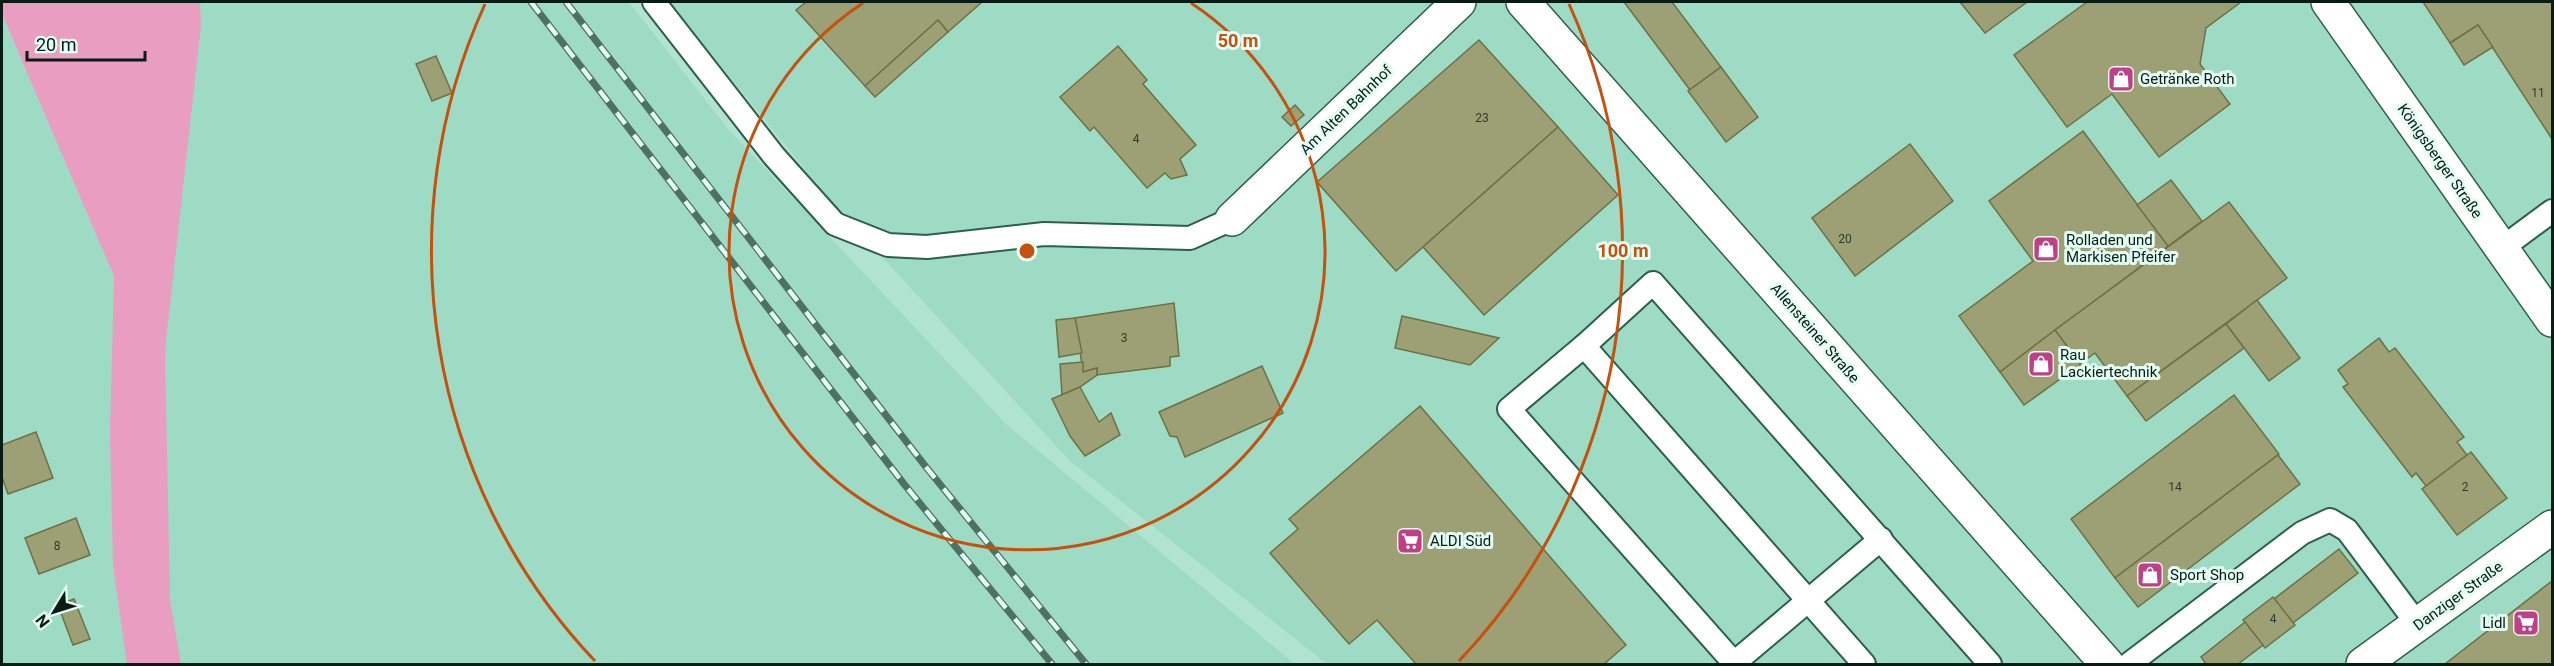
<svg xmlns="http://www.w3.org/2000/svg" width="2554" height="666" viewBox="0 0 2554 666" font-family="Roboto,sans-serif">
<style>
.built{fill:#9edbc4}
.green{fill:#e99dc1}
.building{fill:#9d9f74;stroke:#6e7046;stroke-width:1.5}
.lines{fill:none;stroke-linecap:round;stroke-linejoin:round}
.service-casing{stroke:#2d5e4e;stroke-width:26}
.minor-casing{stroke:#2d5e4e;stroke-width:36}
.service{stroke:#fff;stroke-width:22}
.minor{stroke:#fff;stroke-width:33}
.rail-casing{stroke:#4f7164;stroke-width:7}
.rail{stroke:#e4fef4;stroke-width:4.5;stroke-dasharray:14;stroke-linecap:butt}
.ring{fill:none;stroke:#c6500d;stroke-width:3}
.labels{text-anchor:middle;stroke-width:6;stroke-linejoin:round;paint-order:stroke}
.number-label{font-size:12px;fill:#2c3d2d}
.poi-label{font-size:15px;fill:#071c15;stroke:#e4fef4;text-anchor:start}
.street-label{font-size:15px;fill:#071c15;stroke:#e4fef4}
.centre{fill:#c6500d;stroke:#e4fef4;stroke-width:3}
.ring-label{font-size:18px;text-anchor:middle;font-weight:bold;fill:#c6500d;stroke:#e4fef4;stroke-width:6;stroke-linejoin:round;paint-order:stroke}
</style>
<rect width="100%" height="100%" fill="#b0e4d0"/>
<!-- built -->
<g class="built">
<polygon points="26,2 629,2 728,129 1006,424 1295,664 2,664 2,14 19,55"/>
<polygon points="669,2 2552,2 2552,664 1327,664 1070,461 835,206"/>
</g>
<!-- green -->
<polygon class="green" points="2,2 200,2 201,25 165,350 170,600 181,664 127,664 113,565 110,432 114,276 2,14"/>
<!-- building -->
<g class="building">
<polygon points="806,2 982,2 948,32 938,20 865,86 796,10"/>
<polygon points="1624,2 1672,2 1721,67 1690,90"/>
<polygon points="1960,2 2027,2 1985,33"/>
<polygon points="2087,2 2241,2 2206,28 2200,64 2230,104 2159,157 2112,94 2067,127 2014,55"/>
<polygon points="2423,2 2552,2 2552,139 2478,25 2450,43"/>
<polygon points="938,20 948,32 875,97 865,86"/>
<polygon points="2478,25 2493,47 2464,65 2450,43"/>
<polygon points="1479,40 1558,127 1396,271 1317,182"/>
<polygon points="1118,46 1147,80 1143,84 1196,145 1180,159 1187,175 1171,179 1165,173 1147,188 1094,127 1090,131 1060,97"/>
<polygon points="436,56 452,93 432,101 416,64"/>
<polygon points="1721,67 1758,117 1726,142 1688,91"/>
<polygon points="1295,105 1304,115 1291,126 1282,117"/>
<polygon points="1558,127 1618,195 1484,315 1423,247"/>
<polygon points="2083,131 2168,246 2000,372 1959,316 2033,261 1989,201"/>
<polygon points="1910,144 1953,201 1855,276 1812,218"/>
<polygon points="2171,180 2202,221 2168,246 2137,205"/>
<polygon points="2229,202 2287,278 2127,396 2095,353 2080,364 2055,330"/>
<polygon points="2257,300 2300,358 2269,381 2226,324"/>
<polygon points="1174,303 1179,356 1170,357 1170,366 1097,375 1097,368 1083,372 1075,318"/>
<polygon points="1402,316 1499,338 1470,365 1395,348"/>
<polygon points="1075,318 1082,353 1059,357 1056,320"/>
<polygon points="2226,324 2244,348 2146,421 2127,396"/>
<polygon points="2055,330 2080,364 2079,371 2071,377 2063,377 2024,405 2000,372"/>
<polygon points="2379,338 2389,352 2395,348 2464,437 2457,442 2467,455 2426,486 2416,473 2412,477 2343,387 2348,384 2338,370"/>
<polygon points="1083,362 1083,372 1097,368 1097,375 1080,387 1062,395 1060,364"/>
<polygon points="1262,366 1283,413 1185,457 1177,437 1170,436 1159,412"/>
<polygon points="1080,387 1099,422 1111,413 1120,435 1085,456 1070,436 1052,399"/>
<polygon points="2234,395 2279,454 2115,578 2071,519"/>
<polygon points="1420,406 1626,645 1604,664 1416,664 1377,620 1349,644 1270,553 1298,529 1289,519"/>
<polygon points="36,432 53,478 8,494 2,477 2,445"/>
<polygon points="2471,452 2507,498 2457,535 2422,489"/>
<polygon points="2278,455 2300,484 2138,607 2115,578"/>
<polygon points="76,518 90,555 39,574 25,538"/>
<polygon points="2339,549 2358,573 2293,623 2274,599"/>
<polygon points="2552,581 2552,664 2445,664"/>
<polygon points="2273,597 2295,625 2265,648 2243,620"/>
<polygon points="74,599 90,639 73,645 58,605"/>
<polygon points="2245,622 2263,645 2238,664 2206,664 2201,657"/>
</g>
<g class="lines">
<defs>
<g id="service">
<polyline points="654,2 774,156 835,224 888,245 927,247 1044,234 1190,238 1232,219"/>
<polyline points="2502,248 2552,211"/>
<polyline points="1584,346 1864,664"/>
<polyline points="1733,664 1881,539"/>
<polyline points="1735,664 1509,409 1584,346 1653,283 1990,664"/>
<polyline points="2129,664 2302,533 2330,520 2347,530 2418,625"/>
</g>
<g id="minor">
<polyline points="1523,2 2107,664"/>
<polyline points="2328,2 2552,320"/>
<polyline points="1232,219 1459,2"/>
<polyline points="2363,664 2552,527"/>
</g>
</defs>
<!-- service casing -->
<use href="#service" class="service-casing"/>
<!-- minor casing -->
<use href="#minor" class="minor-casing"/>
<!-- service -->
<use href="#service" class="service"/>
<!-- minor -->
<use href="#minor" class="minor"/>
<defs>
<g id="rail">
<polyline points="531,2 904,484 1052,664"/>
<polyline points="566,2 926,467 1086,664"/>
</g>
</defs>
<!-- rail casing -->
<use href="#rail" class="rail-casing"/>
<!-- rail -->
<use href="#rail" class="rail"/>
</g>
<!-- distance rings -->
<g class="ring">
<path d="M1191 3A298 298 0 1 1 863 3"/>
<path d="M595 661A596 596 0 0 1 485 4M1569 4A596 596 0 0 1 1459 661"/>
</g>
<!-- icons -->
<defs>
<symbol id="shop-square" viewBox="-11 -11 22 22"><rect x="-9" y="-9" width="18" height="18" rx="4" fill="#c03f87" stroke="#e4fef4"/><path d="M-5-2.5h2.3a2.7 3.5 0 0 1 5.4 0H5L5.5 6h-11ZM-1.5-2.5h3a1.5 2.3 0 0 0-3 0Z" fill="#fff"/></symbol>
<symbol id="supermarket-square" viewBox="-11 -11 22 22"><rect x="-9" y="-9" width="18" height="18" rx="4" fill="#c03f87" stroke="#e4fef4"/><path d="M-6-5.5h2.5l.6 2H6L4.5 2H-2.5L-4.4-4H-6ZM-1.5 3.2a1.3 1.3 0 1 0 .1 0ZM3 3.2a1.3 1.3 0 1 0 .1 0Z" fill="#fff"/></symbol>
</defs>
<g fill-rule="evenodd">
<use href="#shop-square" x="2106" y="64" width="30" height="30"/>
<use href="#shop-square" x="2031" y="234" width="30" height="30"/>
<use href="#shop-square" x="2026" y="349" width="30" height="30"/>
<use href="#supermarket-square" x="1395" y="526" width="30" height="30"/>
<use href="#shop-square" x="2135" y="560" width="30" height="30"/>
<use href="#supermarket-square" x="2511" y="608" width="30" height="30"/>
</g>
<g class="labels">
<!-- number labels -->
<g class="number-label">
<text x="2538" y="97">11</text>
<text x="1482" y="122">23</text>
<text x="1136" y="143">4</text>
<text x="1845" y="243">20</text>
<text x="1124" y="342">3</text>
<text x="2175" y="491">14</text>
<text x="2465" y="491">2</text>
<text x="57" y="550">8</text>
<text x="2273" y="623">4</text>
</g>
<!-- poi labels -->
<g class="poi-label">
<text x="2140" y="84">Getränke Roth</text>
<text x="2066" y="245">Rolladen und<tspan x="2066" dy="17">Markisen Pfeifer</tspan></text>
<text x="2060" y="360">Rau<tspan x="2060" dy="17">Lackiertechnik</tspan></text>
<text x="1430" y="546">ALDI Süd</text>
<text x="2170" y="580">Sport Shop</text>
<text x="2506" y="628" text-anchor="end">Lidl</text>
</g>
<!-- street labels -->
<g class="street-label">
<text transform="translate(1346 110) rotate(-44)" y="5">Am Alten Bahnhof</text>
<text transform="translate(2440 161) rotate(55)" y="5">Königsberger Straße</text>
<text transform="translate(1815 333) rotate(49)" y="5">Allensteiner Straße</text>
<text transform="translate(2458 596) rotate(-36)" y="5">Danziger Straße</text>
</g>
</g>
<circle cx="1027" cy="251" r="9" class="centre"/>
<g class="ring-label">
<text x="1238" y="47">50 m</text>
<text x="1623" y="257">100 m</text>
</g>
<!-- border -->
<rect width="2554" height="666" fill="none" stroke="#071c15" stroke-width="6"/>
<!-- north arrow -->
<g transform="translate(54 612) rotate(232)" stroke="#e4fef4" stroke-width="4.5" paint-order="stroke">
<path d="M0-4.5L10 22L0 15L-10 22Z" fill="#071c15"/>
<text y="-9" font-size="16" font-weight="bold" text-anchor="middle" fill="#071c15">N</text>
</g>
<!-- scale -->
<path d="M27 51v9h118v-9" fill="none" stroke="#071c15" stroke-width="3"/>
<text x="36" y="51" font-size="18" fill="#071c15" stroke="#e4fef4" stroke-width="4.5" paint-order="stroke">20 m</text>
</svg>
